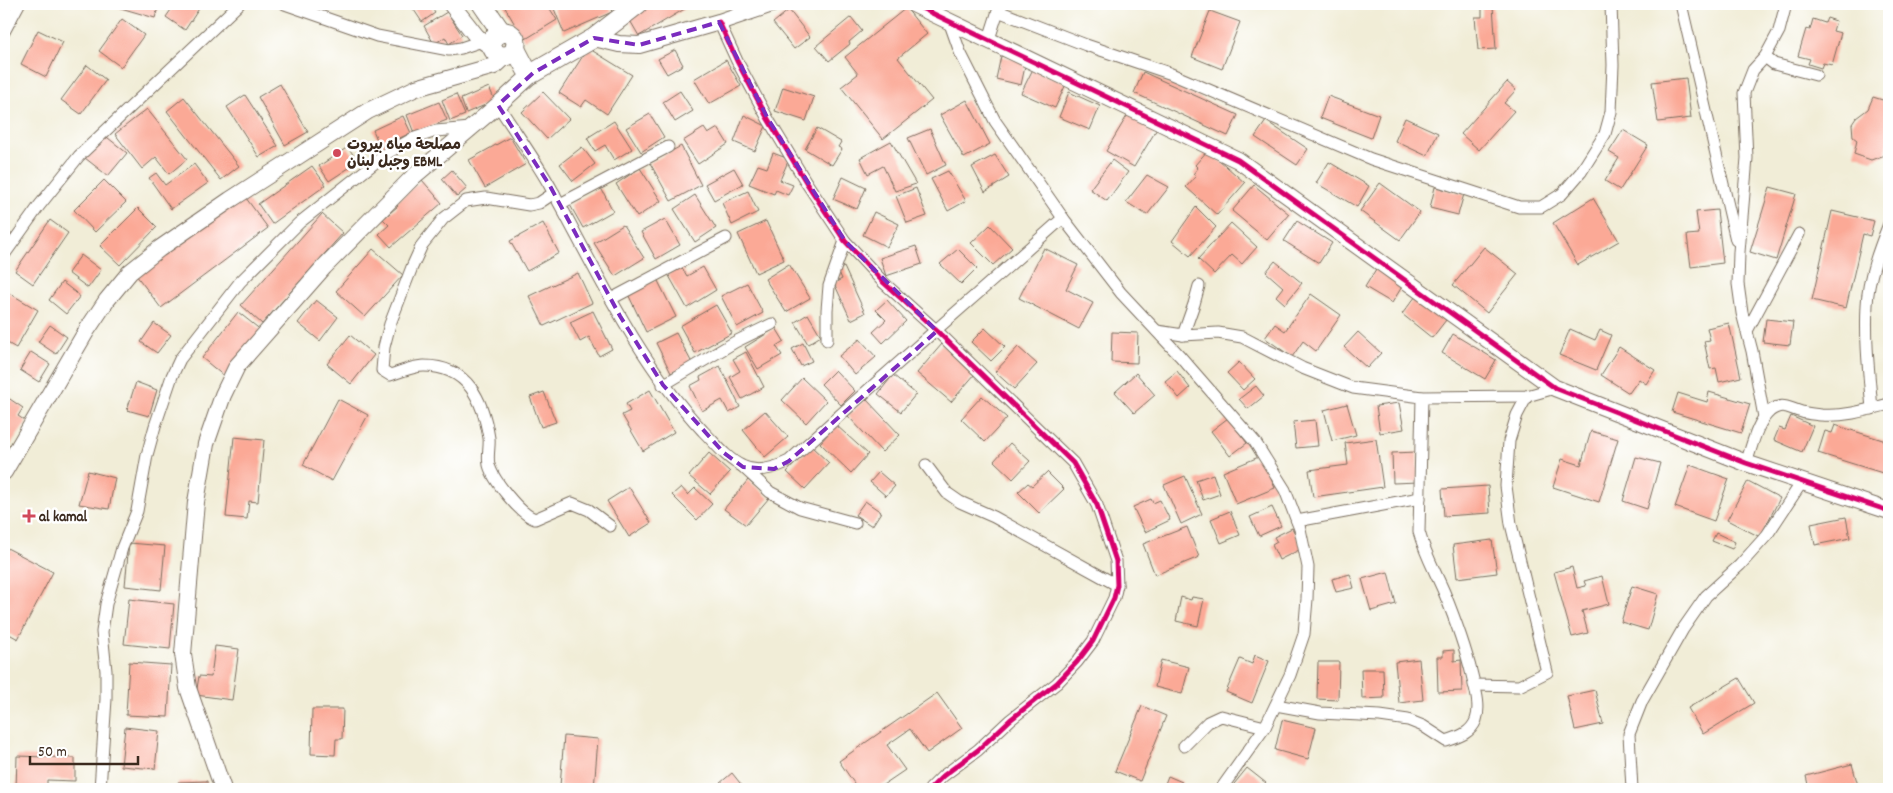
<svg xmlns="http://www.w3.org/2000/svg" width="1893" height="793" viewBox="0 0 1893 793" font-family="Dekko,'Playpen Sans Arabic',sans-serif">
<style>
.building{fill:#fba996}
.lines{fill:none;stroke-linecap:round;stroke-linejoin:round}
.street-casing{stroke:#7b6e5f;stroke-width:13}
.secondary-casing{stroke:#7b6e5f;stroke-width:18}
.primary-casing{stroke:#7b6e5f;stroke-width:21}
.street{stroke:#fff;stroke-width:11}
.secondary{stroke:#fff;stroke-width:16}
.primary{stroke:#fff;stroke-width:19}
.cycleway-casing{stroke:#fff;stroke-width:8}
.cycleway{stroke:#d6006c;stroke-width:5}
.marked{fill:none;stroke:#7b2cbf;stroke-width:4;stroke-dasharray:10 6;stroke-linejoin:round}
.poi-dot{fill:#d1495b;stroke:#fff;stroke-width:2}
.labels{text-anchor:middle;stroke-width:5;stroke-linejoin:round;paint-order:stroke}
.poi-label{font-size:15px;font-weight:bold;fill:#3b2a1e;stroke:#fff;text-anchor:start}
</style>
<rect width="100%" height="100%" fill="#fff"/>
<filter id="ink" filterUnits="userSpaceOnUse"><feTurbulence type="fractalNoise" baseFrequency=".02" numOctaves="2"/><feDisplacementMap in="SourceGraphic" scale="10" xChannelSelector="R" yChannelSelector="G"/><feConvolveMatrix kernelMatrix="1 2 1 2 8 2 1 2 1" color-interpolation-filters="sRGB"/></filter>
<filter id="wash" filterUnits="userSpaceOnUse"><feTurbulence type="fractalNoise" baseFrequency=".0096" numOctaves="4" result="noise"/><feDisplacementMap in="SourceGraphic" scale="20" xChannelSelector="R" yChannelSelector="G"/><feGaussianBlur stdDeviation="1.12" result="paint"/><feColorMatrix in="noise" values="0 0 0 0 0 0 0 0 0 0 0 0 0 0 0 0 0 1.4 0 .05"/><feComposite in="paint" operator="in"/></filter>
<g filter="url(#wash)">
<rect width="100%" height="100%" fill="#f1edd7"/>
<g id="blocks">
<!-- building -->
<g class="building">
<polygon points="114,4 159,4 155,18 114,6"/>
<polygon points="175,4 202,4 185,30 166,17"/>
<polygon points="410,4 429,4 435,13 422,22"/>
<polygon points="503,4 547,4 557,20 524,40"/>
<polygon points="552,4 609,4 612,12 564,33"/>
<polygon points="651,4 693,4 639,36 628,17"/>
<polygon points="1493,6 1496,49 1478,50 1475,17 1482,17 1482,7"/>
<polygon points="906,8 927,34 898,58 932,100 883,139 841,87 858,74 845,57"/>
<polygon points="789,10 810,37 794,49 773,23"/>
<polygon points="1210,11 1240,22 1222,69 1192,57"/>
<polygon points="447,12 462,35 449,44 445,37 434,44 424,26"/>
<polygon points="851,17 862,31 849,42 850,44 829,61 816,46"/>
<polygon points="1827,18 1836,21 1833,31 1841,33 1832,65 1823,63 1821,68 1808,64 1810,59 1798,56 1806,29 1810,30 1813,19 1825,23"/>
<polygon points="122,19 144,35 121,67 99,51"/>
<polygon points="38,30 63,42 46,77 21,64"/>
<polygon points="588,48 632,75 607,114 586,100 581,107 559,93"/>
<polygon points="675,50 683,65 667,74 658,59"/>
<polygon points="1001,56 1026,62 1021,85 996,79"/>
<polygon points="726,60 741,86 709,104 694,79"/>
<polygon points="87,65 106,80 81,114 61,100"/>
<polygon points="1033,69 1066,84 1055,108 1021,93"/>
<polygon points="1143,72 1238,115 1228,136 1134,93"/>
<polygon points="1686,78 1691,118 1658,122 1652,82"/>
<polygon points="1507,82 1516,90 1504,103 1514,111 1479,150 1461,134"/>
<polygon points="280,84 308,132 285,145 258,97"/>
<polygon points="489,87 495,101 466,113 461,99"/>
<polygon points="783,87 814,97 806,121 775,111"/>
<polygon points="680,91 693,111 675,122 663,102"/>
<polygon points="543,92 569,119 547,139 522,112"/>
<polygon points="1069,92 1100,106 1090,130 1059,117"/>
<polygon points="456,94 465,115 450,121 442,100"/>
<polygon points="245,95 278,146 259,157 227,107"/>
<polygon points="1328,96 1379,115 1371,138 1320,118"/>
<polygon points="184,97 239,166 221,180 167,111"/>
<polygon points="1873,97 1889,102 1889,134 1885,155 1871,160 1854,154 1857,140 1853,137 1852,124 1856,118 1868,109"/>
<polygon points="967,100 990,144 964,158 940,115"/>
<polygon points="439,102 447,120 414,133 407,115"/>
<polygon points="147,109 187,159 169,174 156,157 142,169 115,134"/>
<polygon points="1130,111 1158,127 1134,167 1106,151"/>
<polygon points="650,114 664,137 641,152 626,128"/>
<polygon points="744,115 766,126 755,151 734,142"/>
<polygon points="403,116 411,133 380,147 373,130"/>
<polygon points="1405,118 1438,133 1427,156 1395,141"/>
<polygon points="614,121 632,149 614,160 605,145 595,151 587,138"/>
<polygon points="1266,121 1308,149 1297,165 1255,137"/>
<polygon points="704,128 708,134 718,128 728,144 698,164 683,141"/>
<polygon points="817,128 841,142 838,147 842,149 832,165 805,149"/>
<polygon points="930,129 946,165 926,175 908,138"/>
<polygon points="1623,130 1648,145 1620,190 1605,181 1619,158 1609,152"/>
<polygon points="103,134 127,153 108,176 85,158"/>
<polygon points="510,137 526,164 485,188 469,160"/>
<polygon points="891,141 916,184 895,191 883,166 868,174 860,158"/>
<polygon points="681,146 701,185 671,201 650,163"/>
<polygon points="348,147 358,162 329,181 319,166"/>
<polygon points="582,147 595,164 573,181 560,164"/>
<polygon points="1208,150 1245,183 1217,215 1186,187 1196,176 1193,174 1198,168 1195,165"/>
<polygon points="773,153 789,159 780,180 793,185 788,195 776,190 774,194 749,184 758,165 767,168"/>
<polygon points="995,155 1009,177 985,192 972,167"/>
<polygon points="1112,160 1128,172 1107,201 1090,189"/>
<polygon points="1329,162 1369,186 1357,207 1316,183"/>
<polygon points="194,164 208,183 171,209 149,178 156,173 165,185"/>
<polygon points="312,166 326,185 272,224 258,204"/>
<polygon points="640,168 661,201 637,217 616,184"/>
<polygon points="734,168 743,184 714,200 705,184"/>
<polygon points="452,170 467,188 457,197 442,179"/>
<polygon points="948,171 966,201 948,211 931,179"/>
<polygon points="1147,175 1169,187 1147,215 1126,202"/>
<polygon points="843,177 866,188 857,209 833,199"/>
<polygon points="104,180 126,202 95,232 74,210"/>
<polygon points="422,180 442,203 391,247 379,234 389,225 383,219 398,206 395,203"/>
<polygon points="1380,183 1420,212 1400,240 1360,211"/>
<polygon points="1254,185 1289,214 1267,240 1232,211"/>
<polygon points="1435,187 1464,194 1458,215 1430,208"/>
<polygon points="1770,187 1796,194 1776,260 1750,252"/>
<polygon points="601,188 613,211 583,228 570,205"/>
<polygon points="916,188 927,216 907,223 896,196"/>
<polygon points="748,191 758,212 732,225 722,203"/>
<polygon points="243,194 268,228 161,308 136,275"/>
<polygon points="695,195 716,228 695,242 674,209"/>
<polygon points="1593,198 1619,241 1578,265 1553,223"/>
<polygon points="1196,207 1216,227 1190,256 1172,241"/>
<polygon points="138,208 157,227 120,265 100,246"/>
<polygon points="1717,210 1723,263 1691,267 1687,235 1699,234 1696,212"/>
<polygon points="1832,211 1874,221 1870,236 1863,234 1846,308 1812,300"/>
<polygon points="874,212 899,224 887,247 863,235"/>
<polygon points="322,214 343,233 262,324 241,305"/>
<polygon points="665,219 680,245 656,259 641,232"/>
<polygon points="50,220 68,233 33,284 15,271"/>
<polygon points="766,221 784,260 756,273 738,234"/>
<polygon points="1297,221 1332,243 1319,263 1284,241"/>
<polygon points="543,223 559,253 527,271 510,241"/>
<polygon points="1231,223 1257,247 1242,264 1232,255 1214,274 1198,259"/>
<polygon points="623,225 644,258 615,276 594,243"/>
<polygon points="990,225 1012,248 993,265 971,243"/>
<polygon points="916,246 922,264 886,276 880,258"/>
<polygon points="1484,247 1518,274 1487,313 1453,285"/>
<polygon points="1044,248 1078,265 1066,289 1093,303 1079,329 1019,298"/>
<polygon points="373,249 403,275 365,317 336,291"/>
<polygon points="958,249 977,268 961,284 940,264"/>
<polygon points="81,255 101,270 88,288 68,273"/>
<polygon points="1275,261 1302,283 1285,304 1276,296 1283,287 1266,272"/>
<polygon points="789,264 810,298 786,312 765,279"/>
<polygon points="681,266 687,276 703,267 716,290 687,308 668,274"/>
<polygon points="844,267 865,313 851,320 834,283 842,279 838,270"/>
<polygon points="1376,269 1403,285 1392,303 1365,287"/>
<polygon points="578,273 592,303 544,326 529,296"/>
<polygon points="657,279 676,317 646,332 628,294"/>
<polygon points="62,282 80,296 66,314 49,300"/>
<polygon points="747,283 763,313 737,327 721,296"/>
<polygon points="4,290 38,310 16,348 4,341"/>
<polygon points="1311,294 1341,315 1316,351 1303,341 1292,357 1265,338 1275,324 1285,331"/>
<polygon points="1416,296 1446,320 1432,338 1402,314"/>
<polygon points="316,300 338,317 320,341 298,323"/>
<polygon points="887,300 906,321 883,343 873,332 886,320 876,310"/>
<polygon points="716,305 732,333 695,353 680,326"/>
<polygon points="593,311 612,349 599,356 589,337 580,342 570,322"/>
<polygon points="238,312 262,331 225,377 202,358"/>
<polygon points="808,314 821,336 808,344 795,322"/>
<polygon points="1766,319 1793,322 1790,345 1763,342"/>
<polygon points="154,323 171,335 157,353 141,342"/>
<polygon points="1729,323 1741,377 1719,382 1716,368 1710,369 1704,341 1710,340 1707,328"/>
<polygon points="50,325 67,337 56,354 38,342"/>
<polygon points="776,328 784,341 776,346 782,355 758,369 745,347"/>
<polygon points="985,328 1005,347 991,361 971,342"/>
<polygon points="1570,329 1595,340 1600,330 1611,335 1596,370 1559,355"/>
<polygon points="1112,332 1138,333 1137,363 1111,362"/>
<polygon points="1358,332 1381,353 1367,368 1344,347"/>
<polygon points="676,333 692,363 671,373 656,343"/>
<polygon points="1453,334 1496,360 1485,379 1442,353"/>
<polygon points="350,335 374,355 351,384 327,364"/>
<polygon points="860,339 876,357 855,375 839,356"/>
<polygon points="803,343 812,361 801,366 792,349"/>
<polygon points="942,344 975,374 951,402 917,373"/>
<polygon points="1018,347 1037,364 1014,389 995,372"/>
<polygon points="1619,347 1655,370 1646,384 1639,379 1629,393 1601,375"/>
<polygon points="31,352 50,364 39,382 20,370"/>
<polygon points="746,352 764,387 742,399 730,377 740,371 733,359"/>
<polygon points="1239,362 1255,379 1243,390 1227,373"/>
<polygon points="720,366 740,407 729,413 722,400 702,411 690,386 701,380 700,377"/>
<polygon points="835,370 855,391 841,405 821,384"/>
<polygon points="1177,371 1190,388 1179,398 1165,381"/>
<polygon points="1136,373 1155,395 1134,413 1115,392"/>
<polygon points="893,375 916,394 901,412 878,394"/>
<polygon points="802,378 826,401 806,423 782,400"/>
<polygon points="136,382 157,390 149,416 127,410"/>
<polygon points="1256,386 1264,396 1248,409 1239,399"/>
<polygon points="650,390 674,432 643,451 622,415 630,411 626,404"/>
<polygon points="544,392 556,422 541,427 530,397"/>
<polygon points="1709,392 1750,404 1741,433 1672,412 1678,393 1707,402"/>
<polygon points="4,395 23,408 18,416 27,422 5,453 4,452"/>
<polygon points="982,396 1007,418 985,442 961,419"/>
<polygon points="338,399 368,415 332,481 303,465"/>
<polygon points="866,399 900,435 882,452 848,416"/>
<polygon points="1399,403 1404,429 1380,433 1376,406"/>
<polygon points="1347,404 1356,435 1332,441 1324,410"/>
<polygon points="765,411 788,437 765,457 743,430"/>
<polygon points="1791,416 1813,426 1802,452 1774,440 1779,428 1785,430"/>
<polygon points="1228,418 1247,443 1230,456 1211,431"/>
<polygon points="1315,420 1318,446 1296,448 1293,422"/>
<polygon points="836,425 868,454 851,473 820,443"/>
<polygon points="1835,425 1889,442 1889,475 1818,453 1825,431 1832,433"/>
<polygon points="1591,431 1618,439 1599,502 1553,487 1562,459 1581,465"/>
<polygon points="234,437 264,440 258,502 249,501 247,519 226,517"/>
<polygon points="1376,439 1383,487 1313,497 1309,470 1348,465 1345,443"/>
<polygon points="1010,443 1030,461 1013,479 994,461"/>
<polygon points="811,446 829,463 805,489 787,472"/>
<polygon points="1417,452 1418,482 1393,483 1392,453"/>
<polygon points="709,453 730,472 710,494 689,476"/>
<polygon points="1261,456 1275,488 1236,504 1223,472"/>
<polygon points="1636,457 1660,463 1647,509 1623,501"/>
<polygon points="1690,465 1729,479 1714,521 1675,507"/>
<polygon points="88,471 115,478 109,509 79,504"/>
<polygon points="879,472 895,486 886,496 870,482"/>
<polygon points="1047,472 1064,489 1039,513 1018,492 1028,483 1032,486"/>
<polygon points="1213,474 1220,494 1203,500 1196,480"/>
<polygon points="1185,476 1202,514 1181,524 1164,485"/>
<polygon points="748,480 769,498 746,525 724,509"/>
<polygon points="1748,481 1780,498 1760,537 1727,520"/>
<polygon points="1488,486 1490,513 1444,516 1442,489"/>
<polygon points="629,487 651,523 629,537 607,501"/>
<polygon points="681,487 688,495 695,488 712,504 697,520 672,495"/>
<polygon points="1151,499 1153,503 1160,500 1170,520 1145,532 1133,507"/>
<polygon points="865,501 881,512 872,526 855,515"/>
<polygon points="1272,507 1281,526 1259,536 1250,517"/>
<polygon points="1230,511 1240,535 1221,543 1211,519"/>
<polygon points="1846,517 1850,538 1815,545 1811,524"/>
<polygon points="1187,527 1199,557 1155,575 1143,544"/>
<polygon points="1292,528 1303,548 1279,560 1272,545 1277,542 1274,537"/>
<polygon points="1716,533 1735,542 1732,549 1712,541"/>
<polygon points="1492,540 1497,573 1457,578 1453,545"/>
<polygon points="129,543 165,546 161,590 125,586"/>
<polygon points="7,548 53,572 18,639 4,631 4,572 5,569 4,569 4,554"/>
<polygon points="1572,567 1577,588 1586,586 1584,581 1602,576 1609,604 1582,611 1588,633 1572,637 1554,572"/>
<polygon points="1388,572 1396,604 1371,611 1362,579"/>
<polygon points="1350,574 1354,588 1336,592 1332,579"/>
<polygon points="1632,586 1658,594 1648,630 1621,622"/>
<polygon points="1181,597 1191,600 1192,597 1204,599 1198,626 1176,621"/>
<polygon points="129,599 174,604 170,649 124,644"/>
<polygon points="215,646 239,649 232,700 196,695 199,676 211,677"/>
<polygon points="1454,650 1454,661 1461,660 1462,691 1438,692 1437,657 1443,657 1443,651"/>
<polygon points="1255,655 1269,661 1252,703 1226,692 1240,659 1252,664"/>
<polygon points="1419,659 1423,700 1399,703 1395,662"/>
<polygon points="1161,660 1189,667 1182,694 1155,687"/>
<polygon points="129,662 171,665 168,717 126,715"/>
<polygon points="1318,662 1339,662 1338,700 1317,699"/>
<polygon points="1361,669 1383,669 1384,698 1362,699"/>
<polygon points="1739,678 1754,703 1703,734 1688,708"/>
<polygon points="1595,690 1603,724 1575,730 1567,696"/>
<polygon points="937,693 962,728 927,753 910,729 887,745 905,770 877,789 858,789 839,761"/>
<polygon points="1142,706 1166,716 1140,781 1115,771"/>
<polygon points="312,709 343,709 342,739 336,739 335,755 311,754"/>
<polygon points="1282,720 1316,728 1308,759 1275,750"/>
<polygon points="125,727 159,731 155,769 121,766"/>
<polygon points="564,736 598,739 594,789 560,786"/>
<polygon points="17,756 75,758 75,781 47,780 47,789 16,789"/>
<polygon points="1852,764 1859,789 1809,789 1806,776"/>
<polygon points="1247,768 1266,783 1261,789 1230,789"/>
<polygon points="732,773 744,788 742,789 713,789"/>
<polygon points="1168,776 1182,782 1179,789 1163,789"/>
<polygon points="207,781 207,789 178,789 178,782"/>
</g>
</g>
</g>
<g filter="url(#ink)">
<use href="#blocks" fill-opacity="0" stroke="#7b6e5f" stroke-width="1"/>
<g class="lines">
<defs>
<g id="street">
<polyline points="285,4 377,36 449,50 461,48 482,41"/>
<polyline points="1681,4 1736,240"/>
<polyline points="949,21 960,52 995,121 1063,218 1121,293 1180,356 1255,442 1285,490 1300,529 1308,567 1307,599 1304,634 1290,675 1265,727 1221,789"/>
<polyline points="719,22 737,61 768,119 806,182 845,241 884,283 937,331 1073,463 1097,505 1116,561 1117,585 1114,598 1093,641 1077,662 1057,683 1010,720 978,750 943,776 930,789"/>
<polyline points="4,32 19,4"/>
<polyline points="989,39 998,11 1086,45 1169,73 1371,159 1519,207 1541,207 1562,194 1581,172 1605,134 1611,112 1613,65 1611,4"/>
<polyline points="1765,57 1774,64 1816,75"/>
<path d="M498 105C515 132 535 159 551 188 597 272 637 360 703 431 715 443 727 459 742 466 758 474 775 468 789 461 880 378 972 299 1063 218"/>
<path d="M554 193 539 203 529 205 486 198 466 201 443 219 422 245 412 267 390 324 384 347 382 370 390 375C400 372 413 366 424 366 468 366 483 400 489 438 490 446 487 456 489 465 493 480 520 514 535 519L572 503 589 510 610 526"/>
<polyline points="560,204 668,147"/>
<polyline points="4,255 39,206 79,156 239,4"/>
<polyline points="611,299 726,238"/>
<polyline points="1157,331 1183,335 1218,333 1242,337 1302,368 1353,388 1422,397 1527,396 1555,388"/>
<polyline points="1747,331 1799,234"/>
<polyline points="1183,335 1194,304 1199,286"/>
<polyline points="827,340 827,310 829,286 845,241"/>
<polyline points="663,385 735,342 772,324"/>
<path d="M1872 409C1869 374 1865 340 1867 305 1868 278 1879 249 1889 224"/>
<polyline points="1764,417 1752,351 1742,313 1738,284 1739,252 1747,158 1744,93 1753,70 1765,57 1779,31 1786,4"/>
<path d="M1746 463C1752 447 1756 423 1770 411 1783 401 1789 409 1802 412 1808 414 1815 414 1821 415 1844 417 1867 410 1889 404"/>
<polyline points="926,465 947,493 960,502 994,517 1117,585"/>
<polyline points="743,467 770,492 800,508 855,523"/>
<polyline points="1297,521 1420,498"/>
<polyline points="1474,685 1519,686 1547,672 1511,524 1506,486 1509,441 1517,415 1527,396"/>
<path d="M1276 705 1320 713 1380 716 1408 720 1423 726 1446 741C1459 737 1471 733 1476 720 1481 706 1475 688 1472 675 1465 646 1455 619 1444 592 1435 571 1425 554 1419 532L1422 397"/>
<polyline points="1184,746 1208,722 1221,716 1265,727"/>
<polyline points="100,789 106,699 106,671 102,632 106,604 122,548 137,511 147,455 155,426 172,376 180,359 240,282 299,223 386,154 412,139 436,131 471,128"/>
<polyline points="1632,789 1629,734 1642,701 1683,629 1706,596 1740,565 1767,535 1802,482"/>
</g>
<g id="secondary">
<polyline points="451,4 477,37 493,48"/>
<polyline points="913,4 1238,160 1555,388 1746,463 1889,511"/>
<polyline points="594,38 619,44 639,45 719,22 772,4"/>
<polyline points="4,472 87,330 107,300 130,272 159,249 230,200 368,111 416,88 494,66 505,56"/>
<polyline points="223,789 188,688 183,654 196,502 206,444 223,395 237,366 324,267 413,177 498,105 533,73"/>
</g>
<g id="primary">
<polyline points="482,4 502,33"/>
<circle cx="504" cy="44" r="12"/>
<polyline points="515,48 526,69 533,73 594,38 638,4"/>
</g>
</defs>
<!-- street casing -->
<use href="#street" class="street-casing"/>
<!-- secondary casing -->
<use href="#secondary" class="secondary-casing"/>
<!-- primary casing -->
<use href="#primary" class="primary-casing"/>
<!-- street -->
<use href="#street" class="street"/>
<!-- secondary -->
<use href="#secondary" class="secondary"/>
<!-- primary -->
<use href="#primary" class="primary"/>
<defs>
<g id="cycleway">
<polyline points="913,4 1238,160 1555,388 1746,463 1889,511"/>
<polyline points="719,22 737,61 768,119 806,182 845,241 884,283 937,331 1073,463 1097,505 1116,561 1117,585 1114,598 1093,641 1077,662 1057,683 1010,720 978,750 943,776 930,789"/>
</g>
</defs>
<!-- cycleway casing -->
<use href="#cycleway" class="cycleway-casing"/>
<!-- cycleway -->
<use href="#cycleway" class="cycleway"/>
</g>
</g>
<!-- marked area -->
<path class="marked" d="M719 22 768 119 845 241 937 331 789 461 774 469 743 467 724 453 663 385 620 316 550 186 498 105 533 73 594 38 639 45Z"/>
<!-- markers -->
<g class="poi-dot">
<circle cx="337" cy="153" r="5"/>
<path d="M26.5 508.5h5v5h5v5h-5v5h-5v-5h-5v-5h5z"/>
</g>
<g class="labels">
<!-- poi labels -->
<g class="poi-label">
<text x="347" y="149">مصلحة مياه بيروت<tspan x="347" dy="17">وجبل لبنان EBML</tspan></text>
<text x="39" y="521">al kamal</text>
</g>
</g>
<!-- margin -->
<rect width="1893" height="793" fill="none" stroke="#fff" stroke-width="20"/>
<!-- scale -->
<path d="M30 756v8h108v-8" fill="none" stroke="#3b2a1e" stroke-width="2.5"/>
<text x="38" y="756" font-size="15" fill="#3b2a1e" stroke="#ffffff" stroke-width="4" paint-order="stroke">50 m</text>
</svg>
